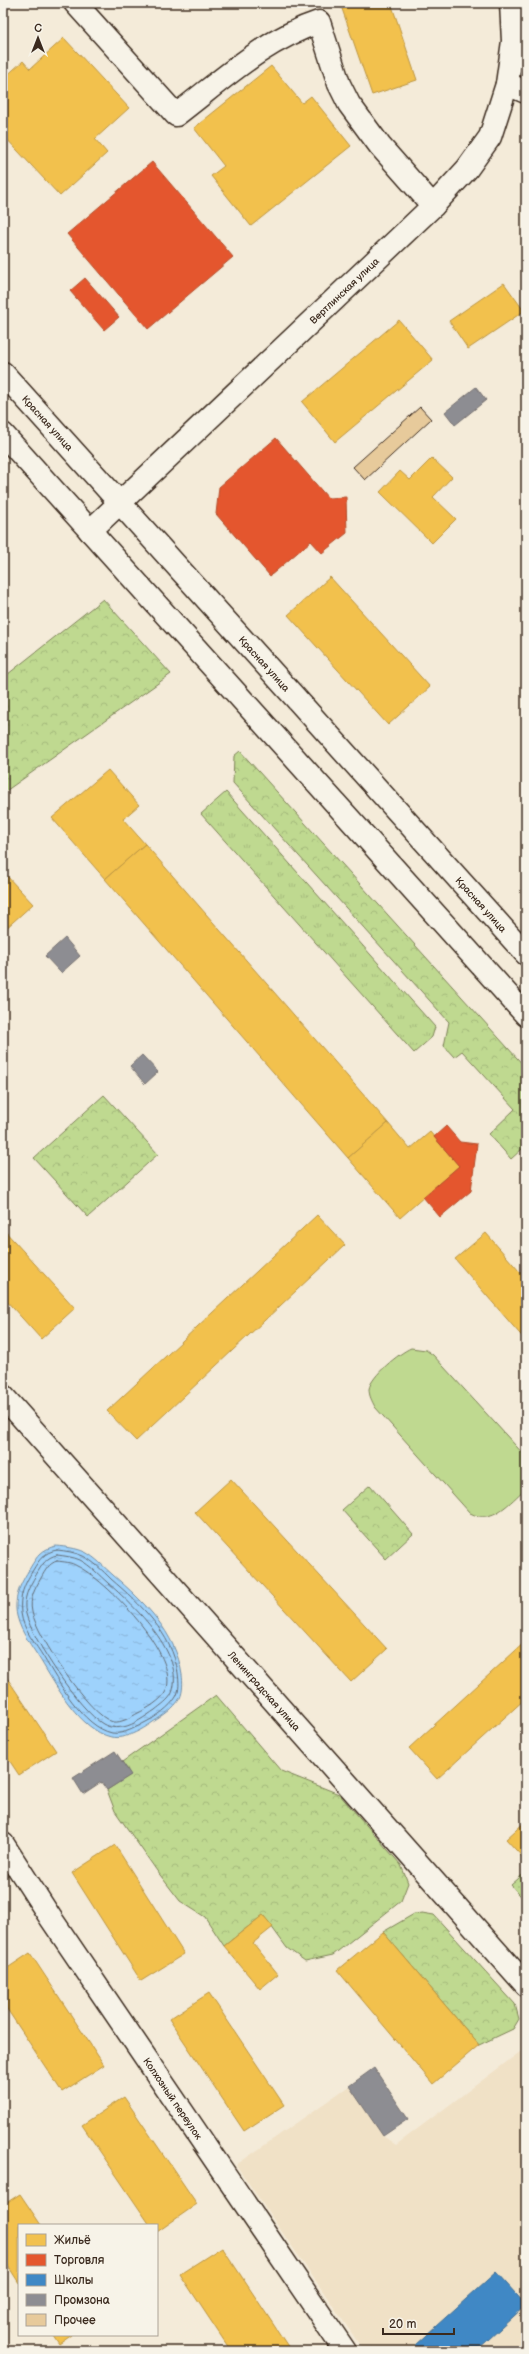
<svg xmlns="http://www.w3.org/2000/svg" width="529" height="2354" viewBox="0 0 529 2354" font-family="'Balsamiq Sans',sans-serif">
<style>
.built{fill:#f0e1c6}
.grass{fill:url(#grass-tufts);stroke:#7d8257}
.forest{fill:url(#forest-crowns);stroke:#7d8257}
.garden{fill:url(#garden-dots);stroke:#7d8257}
.pitch{fill:#bfd990;stroke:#7d8257}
.water{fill:url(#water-ripples);stroke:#768fa3}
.homes{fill:#f2c14e;stroke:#bb9440}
.shops{fill:#e4572e;stroke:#b14a29}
.schools{fill:#3f88c5;stroke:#3e6c93}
.industry{fill:#8d8d92;stroke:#746f6f}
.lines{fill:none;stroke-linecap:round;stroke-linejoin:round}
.shore{stroke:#636d77;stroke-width:1}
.building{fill:#e7ca9b;stroke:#3b2a1e}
.minor-casing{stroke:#3b2a1e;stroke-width:25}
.major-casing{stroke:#3b2a1e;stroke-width:25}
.highway-casing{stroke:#3b2a1e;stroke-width:25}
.minor{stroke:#f7f3e8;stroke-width:22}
.major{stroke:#f7f3e8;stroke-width:22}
.highway{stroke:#f7f3e8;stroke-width:22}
.labels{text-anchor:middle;stroke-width:4;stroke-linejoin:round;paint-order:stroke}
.street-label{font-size:10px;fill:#3b2a1e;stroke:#f7f3e8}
</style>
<defs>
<pattern id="grass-tufts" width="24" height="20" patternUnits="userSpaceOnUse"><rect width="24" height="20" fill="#bfd990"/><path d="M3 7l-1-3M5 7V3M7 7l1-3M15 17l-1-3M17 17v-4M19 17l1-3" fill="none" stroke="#a5ba7c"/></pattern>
<pattern id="forest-crowns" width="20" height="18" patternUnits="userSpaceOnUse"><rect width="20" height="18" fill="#bfd990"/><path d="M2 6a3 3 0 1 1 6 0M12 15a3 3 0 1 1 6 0" fill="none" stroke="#a5ba7c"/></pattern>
<pattern id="garden-dots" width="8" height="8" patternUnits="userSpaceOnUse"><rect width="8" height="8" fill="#bfd990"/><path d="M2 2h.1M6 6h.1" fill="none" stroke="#a5ba7c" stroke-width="1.8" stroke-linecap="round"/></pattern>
<pattern id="water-ripples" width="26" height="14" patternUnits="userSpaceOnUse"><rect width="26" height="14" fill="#9ed2fc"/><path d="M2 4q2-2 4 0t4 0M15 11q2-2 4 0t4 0" fill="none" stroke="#89b4d8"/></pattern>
</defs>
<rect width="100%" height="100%" fill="#f4ebd9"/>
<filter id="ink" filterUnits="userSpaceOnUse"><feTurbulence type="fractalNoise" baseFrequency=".025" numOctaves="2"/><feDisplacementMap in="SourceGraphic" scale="8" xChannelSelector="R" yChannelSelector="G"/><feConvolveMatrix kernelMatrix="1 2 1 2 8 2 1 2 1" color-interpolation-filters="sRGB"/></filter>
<g filter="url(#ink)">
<!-- built -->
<polygon class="built" points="524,2049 526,2351 364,2351 236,2165 349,2086 383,2136 396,2145"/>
<!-- grass -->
<polygon class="grass" points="226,792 435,1027 432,1037 414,1053 201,814"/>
<!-- forest -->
<g class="forest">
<polygon points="103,599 171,674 3,793 3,678"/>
<polygon points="240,751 526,1068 526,1149 522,1149 511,1159 489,1134 515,1109 462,1051 454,1057 444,1046 449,1022 233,783 234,756"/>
<polygon points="104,1095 158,1154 88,1217 34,1158"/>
<polygon points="370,1485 413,1534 386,1559 342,1510"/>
<polygon points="216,1695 281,1771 339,1794 401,1865 408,1883 401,1901 333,1955 305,1961 287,1948 263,1915 224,1946 205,1917 180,1901 157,1871 115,1811 107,1790 130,1775 122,1762"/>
<polygon points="422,1913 434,1915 515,2004 519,2019 513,2029 479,2045 383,1932 414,1914"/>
</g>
<!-- garden -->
<polygon class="garden" points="526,1872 526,1902 511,1885"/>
<!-- pitch -->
<path class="pitch" d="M411 1348 426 1350 433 1355 526 1457V1488C510 1502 493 1525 470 1513L375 1407C372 1401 369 1396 369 1389 371 1376 399 1353 411 1348Z"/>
<!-- water -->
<path class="water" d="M56 1546C66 1547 76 1548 85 1552 95 1557 105 1568 113 1575 144 1602 176 1632 182 1675 183 1682 183 1692 180 1698 174 1709 162 1716 153 1722 142 1730 124 1740 111 1737 80 1730 56 1686 41 1661 32 1646 21 1633 17 1616 13 1597 21 1583 30 1568 37 1556 42 1549 56 1546Z"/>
<!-- homes -->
<g class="homes">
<polygon points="340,3 391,3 417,80 372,95"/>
<polygon points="64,38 129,108 95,139 107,153 60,196 3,135 3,79 23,61 30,69"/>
<polygon points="271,66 302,103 311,96 351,146 251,226 211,176 224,166 194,128"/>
<polygon points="504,283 524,311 468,349 449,321"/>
<polygon points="399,320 433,360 335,442 302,402"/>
<polygon points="432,458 452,477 433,497 456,519 432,543 380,492 400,471 410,480"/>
<polygon points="330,577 430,687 388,725 288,615"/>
<polygon points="108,770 139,805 123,819 145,844 105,879 52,818"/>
<polygon points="145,844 388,1123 348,1158 105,879"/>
<polygon points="5,874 33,904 3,931 3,877"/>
<polygon points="388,1123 410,1149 430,1132 459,1166 400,1218 348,1158"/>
<polygon points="317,1215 345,1245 136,1441 107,1411"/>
<polygon points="3,1229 75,1308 41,1339 3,1297"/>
<polygon points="486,1233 526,1279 526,1341 455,1259"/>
<polygon points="231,1479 387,1649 351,1682 195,1512"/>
<polygon points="526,1641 526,1698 437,1779 409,1748"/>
<polygon points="3,1672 56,1751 19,1775 3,1751"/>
<polygon points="526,1821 526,1861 506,1839"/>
<polygon points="115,1845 184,1954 141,1981 72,1873"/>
<polygon points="263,1915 273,1927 253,1943 278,1974 260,1989 224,1946"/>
<polygon points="383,1932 479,2045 433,2084 337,1970"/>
<polygon points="30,1953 104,2065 62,2092 3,2003 3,1971"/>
<polygon points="209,1993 284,2105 244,2131 169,2019"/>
<polygon points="124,2097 197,2204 157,2232 157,2225 150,2225 82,2125"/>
<polygon points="20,2194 41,2225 19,2225 19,2283 3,2258 3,2205"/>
<polygon points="222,2247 291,2351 231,2351 205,2312 180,2274"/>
<polygon points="53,2335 72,2335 59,2344"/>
</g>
<!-- shops -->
<g class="shops">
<polygon points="152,162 233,257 148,329 67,234"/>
<polygon points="85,278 119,317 104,330 70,291"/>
<polygon points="276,438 328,498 346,497 347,533 322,553 311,541 270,576 216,514 219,487"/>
<polygon points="446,1126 460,1142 477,1144 471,1191 440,1217 423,1197 459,1166 434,1137"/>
</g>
<!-- schools -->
<polygon class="schools" points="496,2272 526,2305 476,2351 420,2351 415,2345"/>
<!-- industry -->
<g class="industry">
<polygon points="476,387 486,400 455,425 445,412"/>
<polygon points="65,938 80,956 61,973 45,956"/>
<polygon points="142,1055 158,1072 145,1084 130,1066"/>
<polygon points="115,1751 131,1775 107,1790 101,1782 83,1794 73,1778"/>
<polygon points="374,2068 408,2119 383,2136 349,2086"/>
</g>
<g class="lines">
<!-- shore -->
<g class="shore">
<path d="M57 1550C66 1551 74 1552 83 1556 93 1561 103 1571 111 1579 140 1604 172 1633 178 1673 179 1681 180 1690 176 1697 170 1707 156 1717 146 1722 136 1727 124 1735 112 1733 83 1727 58 1681 44 1658 36 1644 23 1630 21 1613 19 1596 24 1585 33 1570 39 1560 44 1552 57 1550Z"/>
<path d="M57 1555C65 1556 73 1557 80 1560 90 1565 100 1576 108 1583 134 1606 186 1654 172 1693 169 1700 161 1705 155 1710 146 1716 134 1725 123 1727 116 1728 110 1728 103 1724 80 1711 32 1639 26 1614 22 1599 29 1587 36 1575 42 1565 46 1557 57 1555Z"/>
<path d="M57 1561C64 1562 71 1562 77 1566 105 1579 181 1656 166 1691 162 1700 147 1709 138 1713 131 1717 122 1723 113 1722 90 1717 36 1634 32 1612 29 1598 35 1589 41 1578 45 1571 49 1563 57 1561Z"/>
</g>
</g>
<!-- building -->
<polygon class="building" points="420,407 431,419 365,480 353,467"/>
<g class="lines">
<defs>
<g id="minor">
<path d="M75 3 176 115C222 80 264 40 319 22L339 84 349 104 380 146 433 206"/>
<polyline points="507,84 526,92"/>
<path id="s1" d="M3 1396 526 1985"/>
<path id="s2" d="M3 1844 50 1917 345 2351"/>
</g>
<g id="major">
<path id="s3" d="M90 531 374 262 433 206 467 169 490 137 507 84 513 41 511 3"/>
</g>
<g id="highway">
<path id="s4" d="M3 373 526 954"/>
<polyline points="3,434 526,1015"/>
</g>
</defs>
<!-- minor casing -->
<use href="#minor" class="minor-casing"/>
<!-- major casing -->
<use href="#major" class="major-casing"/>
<!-- highway casing -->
<use href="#highway" class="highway-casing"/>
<!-- minor -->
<use href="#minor" class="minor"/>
<!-- major -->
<use href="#major" class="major"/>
<!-- highway -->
<use href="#highway" class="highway"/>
</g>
</g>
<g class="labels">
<!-- street labels -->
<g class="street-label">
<text dy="4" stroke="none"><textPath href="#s3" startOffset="350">Вертлинская улица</textPath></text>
<text dy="4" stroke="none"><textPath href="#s4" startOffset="67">Красная улица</textPath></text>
<text dy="4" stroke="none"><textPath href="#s4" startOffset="391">Красная улица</textPath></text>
<text dy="4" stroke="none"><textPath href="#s4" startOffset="715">Красная улица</textPath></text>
<text dy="4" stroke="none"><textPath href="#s1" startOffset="394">Ленинградская улица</textPath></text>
<text dy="4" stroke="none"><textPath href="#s2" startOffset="306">Колхозный переулок</textPath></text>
</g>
</g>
<!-- margin -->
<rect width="529" height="2354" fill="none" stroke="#f7f3e8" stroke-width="16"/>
<rect x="8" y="8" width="513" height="2338" fill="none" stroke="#3b2a1e" stroke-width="1.5" filter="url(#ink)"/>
<!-- legend -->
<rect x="18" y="2224" width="140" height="112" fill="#f7f3e8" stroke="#aca397"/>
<rect x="26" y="2234" width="20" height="12" fill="#f2c14e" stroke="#aca397"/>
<text x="54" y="2244" font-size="12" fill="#3b2a1e">Жильё</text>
<rect x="26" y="2254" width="20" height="12" fill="#e4572e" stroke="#aca397"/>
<text x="54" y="2264" font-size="12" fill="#3b2a1e">Торговля</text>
<rect x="26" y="2274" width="20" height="12" fill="#3f88c5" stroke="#aca397"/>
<text x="54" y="2284" font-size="12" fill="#3b2a1e">Школы</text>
<rect x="26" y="2294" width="20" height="12" fill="#8d8d92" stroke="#aca397"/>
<text x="54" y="2304" font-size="12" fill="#3b2a1e">Промзона</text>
<rect x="26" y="2314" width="20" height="12" fill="#e7ca9b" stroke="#aca397"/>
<text x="54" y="2324" font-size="12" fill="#3b2a1e">Прочее</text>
<!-- north arrow -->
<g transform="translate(38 38)" stroke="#f7f3e8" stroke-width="3" paint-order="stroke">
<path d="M0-3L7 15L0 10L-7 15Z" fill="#3b2a1e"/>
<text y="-6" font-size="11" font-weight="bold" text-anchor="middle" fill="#3b2a1e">С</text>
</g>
<!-- scale -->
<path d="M383 2328v6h71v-6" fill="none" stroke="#3b2a1e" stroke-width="2"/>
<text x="389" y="2328" font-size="12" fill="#3b2a1e" stroke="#f7f3e8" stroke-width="3" paint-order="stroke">20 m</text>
</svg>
